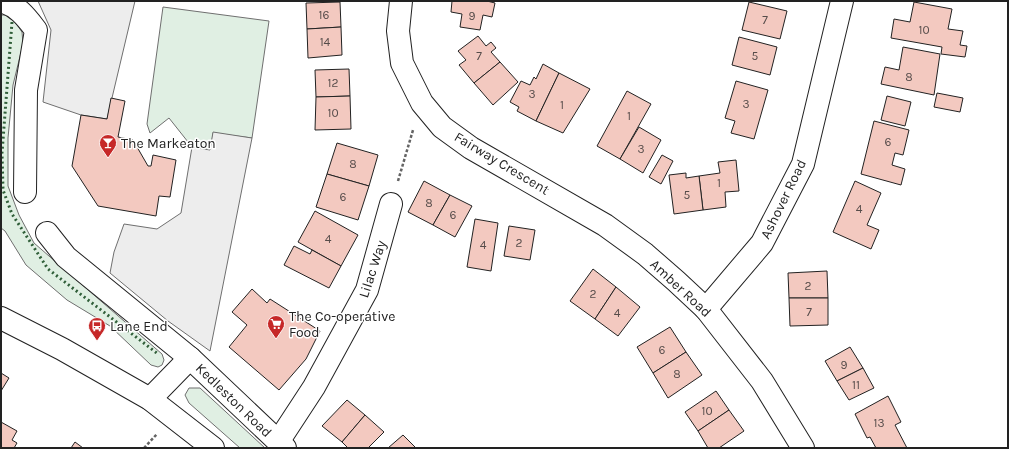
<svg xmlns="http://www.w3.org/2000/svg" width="1009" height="449" viewBox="0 0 1009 449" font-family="Karla,sans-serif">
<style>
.green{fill:#e0efe3;stroke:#6f6f6f}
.parking{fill:#ededed;stroke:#6f6f6f}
.building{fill:#f3c9c0;stroke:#222}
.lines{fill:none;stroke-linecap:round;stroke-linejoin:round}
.minor-casing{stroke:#222;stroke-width:24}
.path{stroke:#646464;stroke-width:2.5;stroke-dasharray:3 2;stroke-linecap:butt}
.minor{stroke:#fff;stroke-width:22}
.hedge{stroke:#2f5e38;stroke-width:3;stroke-dasharray:2 3;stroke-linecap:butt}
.labels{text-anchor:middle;stroke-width:3;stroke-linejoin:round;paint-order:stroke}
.number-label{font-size:12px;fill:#564c4a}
.poi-label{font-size:14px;fill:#222;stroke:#fff;text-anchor:start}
.street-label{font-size:14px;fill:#222;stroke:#fff}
</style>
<rect width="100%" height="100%" fill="#fff"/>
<!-- green -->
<g class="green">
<polygon points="163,7 269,21 252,138 213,133 211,150 192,147 169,118 150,133 147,124"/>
<polygon points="1,15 10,15 22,32 23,44 13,85 8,138 8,186 19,215 34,243 162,354 164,360 162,365 158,367 151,365 110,326 67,300 26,265 5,231 1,228"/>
<polygon points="189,388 200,388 265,448 240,448 189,403 185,395"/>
</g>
<!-- parking -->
<g class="parking">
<polygon points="38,1 135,1 107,119 81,115 43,102 51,30"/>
<polygon points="213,132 252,138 210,351 168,321 110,273 114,252 124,224 157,229 181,213 192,147 210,150"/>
</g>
<!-- building -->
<g class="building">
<polygon points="452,1 487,1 495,3 492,17 483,15 480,30 460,27 462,14 451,12"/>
<polygon points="340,2 341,27 307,29 306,3"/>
<polygon points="749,2 787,11 780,39 742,30"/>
<polygon points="914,2 952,9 948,29 963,31 960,45 967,46 965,57 941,54 942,47 891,38 894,19 910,22"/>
<polygon points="341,27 342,55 308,58 307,29"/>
<polygon points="478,36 486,46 491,42 496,48 491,52 500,62 474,83 459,65 466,60 458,51"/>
<polygon points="739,37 777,47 770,75 732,65"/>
<polygon points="903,47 940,54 934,95 881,84 885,67 899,70"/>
<polygon points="500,62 518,82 493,105 474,83"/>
<polygon points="543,64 559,73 536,121 517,111 519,107 510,102 521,81 530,85 534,77 536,79"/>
<polygon points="349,69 350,96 316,97 315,70"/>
<polygon points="559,73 590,89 563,133 536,121"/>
<polygon points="736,81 768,90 754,139 731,133 735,121 725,118"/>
<polygon points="627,91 651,104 620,159 597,146"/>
<polygon points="937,93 963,98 960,112 934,107"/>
<polygon points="350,96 351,129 315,130 316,97"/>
<polygon points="887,96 911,102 905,126 881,120"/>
<polygon points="111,98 125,101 118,137 133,140 148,166 151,166 153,155 176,160 170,197 159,196 156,216 98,206 72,166 81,115 107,119"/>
<polygon points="874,121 909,130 903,155 895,153 892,165 905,169 901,185 861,174"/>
<polygon points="639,127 661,140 643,173 620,159"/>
<polygon points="337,143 378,155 369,186 327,174"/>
<polygon points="662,155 673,161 661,184 649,177"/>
<polygon points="736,160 739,191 725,192 726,207 703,210 699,176 720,173 718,162"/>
<polygon points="686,173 686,178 699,176 703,210 674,214 669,175"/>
<polygon points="327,174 369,186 358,220 316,207"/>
<polygon points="424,181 450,195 433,225 408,212"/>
<polygon points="855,181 881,193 867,225 879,230 871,249 833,232"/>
<polygon points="450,195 472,206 455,237 433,225"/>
<polygon points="315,211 358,235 341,266 298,242"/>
<polygon points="475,219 498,223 491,271 467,267"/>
<polygon points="509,226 535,230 530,260 504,256"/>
<polygon points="294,246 310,254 312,250 341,266 329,288 284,265"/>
<polygon points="593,269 616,287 595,319 570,301"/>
<polygon points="827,271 828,298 789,298 788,273"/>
<polygon points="616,287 640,307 618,336 595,319"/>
<polygon points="252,289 267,303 270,299 320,331 306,359 279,390 229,347 247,325 232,312"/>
<polygon points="789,298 828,298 828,325 790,326"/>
<polygon points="670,327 686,352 653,373 637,347"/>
<polygon points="850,347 863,368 837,381 825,361"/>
<polygon points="686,352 702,375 668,398 653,373"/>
<polygon points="863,368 874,388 849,400 837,381"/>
<polygon points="1,373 9,378 1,391"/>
<polygon points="716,391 729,410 698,431 685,412"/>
<polygon points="888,396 901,422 895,425 907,448 876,448 870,437 867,438 855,414"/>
<polygon points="347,400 365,415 342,442 322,426"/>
<polygon points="729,410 744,431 719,448 708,448 698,431"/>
<polygon points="365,415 384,432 368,448 348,448 342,442"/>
<polygon points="1,422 17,431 12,440 17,443 14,448 1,448"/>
<polygon points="403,435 416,448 388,448"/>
<polygon points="75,442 83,448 71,448"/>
</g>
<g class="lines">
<defs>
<g id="minor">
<path d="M1 1C18 6 26 17 36 30L26 90 25 192"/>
<polyline points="401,1 398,31 402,63 422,103 442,127 471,148 605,225 645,254 676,281 706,309 762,381 803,448"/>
<polyline points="47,233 66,257 190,358 285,448"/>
<polyline points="706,309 762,243 803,164 842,1"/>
<polyline points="1,318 62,349 150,399 213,448"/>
<polyline points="150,399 190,358"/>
<polyline points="278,442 314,387 367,290 391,204"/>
</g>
</defs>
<!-- minor casing -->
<use href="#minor" class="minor-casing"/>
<!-- path -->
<g class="path">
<polyline points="398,181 413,130"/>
<polyline points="144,448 157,434"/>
</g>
<!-- minor -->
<use href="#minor" class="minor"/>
<!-- hedge -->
<polyline class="hedge" points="12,22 2,153 3,190 12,214 48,269 158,354"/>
</g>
<!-- icons -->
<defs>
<symbol id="bar-pin" viewBox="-11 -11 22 30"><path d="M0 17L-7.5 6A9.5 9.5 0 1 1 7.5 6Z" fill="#c62828" stroke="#fff"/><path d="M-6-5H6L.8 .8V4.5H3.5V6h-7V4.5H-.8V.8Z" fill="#fff"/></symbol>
<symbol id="supermarket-pin" viewBox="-11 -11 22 30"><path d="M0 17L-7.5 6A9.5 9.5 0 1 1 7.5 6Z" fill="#c62828" stroke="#fff"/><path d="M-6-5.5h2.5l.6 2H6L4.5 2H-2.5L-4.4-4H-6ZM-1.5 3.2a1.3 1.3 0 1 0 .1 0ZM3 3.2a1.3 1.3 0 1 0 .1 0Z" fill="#fff"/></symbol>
<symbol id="bus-pin" viewBox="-11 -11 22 30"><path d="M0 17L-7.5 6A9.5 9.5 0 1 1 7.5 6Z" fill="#c62828" stroke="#fff"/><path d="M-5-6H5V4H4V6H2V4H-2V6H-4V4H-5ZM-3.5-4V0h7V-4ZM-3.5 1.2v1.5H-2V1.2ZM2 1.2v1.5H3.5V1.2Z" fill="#fff"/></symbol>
</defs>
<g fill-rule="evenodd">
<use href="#bar-pin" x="98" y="133" width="20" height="27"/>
<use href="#supermarket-pin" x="266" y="314" width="20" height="27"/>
<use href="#bus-pin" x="87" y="316" width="20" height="27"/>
</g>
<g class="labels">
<!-- number labels -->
<g class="number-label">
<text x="324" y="19">16</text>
<text x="472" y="20">9</text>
<text x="765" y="24">7</text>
<text x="924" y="34">10</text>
<text x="325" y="46">14</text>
<text x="479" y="60">7</text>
<text x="755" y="60">5</text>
<text x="909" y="81">8</text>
<text x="333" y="87">12</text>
<text x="532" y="98">3</text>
<text x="746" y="108">3</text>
<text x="562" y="109">1</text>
<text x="333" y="117">10</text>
<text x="629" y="120">1</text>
<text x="888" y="146">6</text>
<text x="641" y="153">3</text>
<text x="353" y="168">8</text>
<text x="719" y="187">1</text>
<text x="687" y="199">5</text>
<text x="343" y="201">6</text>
<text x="429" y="207">8</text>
<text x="859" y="213">4</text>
<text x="453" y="219">6</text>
<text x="328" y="243">4</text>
<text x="519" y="247">2</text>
<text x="483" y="249">4</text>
<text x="808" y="290">2</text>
<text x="593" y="298">2</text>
<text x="809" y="316">7</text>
<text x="617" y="317">4</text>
<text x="662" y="354">6</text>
<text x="844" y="369">9</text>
<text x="677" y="378">8</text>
<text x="856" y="389">11</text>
<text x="707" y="415">10</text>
<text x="879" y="427">13</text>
</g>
<!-- poi labels -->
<g class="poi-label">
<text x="121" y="148">The Markeaton</text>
<text x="289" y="321">The Co-operative<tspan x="289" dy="16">Food</tspan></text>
<text x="110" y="331">Lane End</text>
</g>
<!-- street labels -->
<g class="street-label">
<text transform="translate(502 163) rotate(31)" y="5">Fairway Crescent</text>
<text transform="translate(783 199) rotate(-64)" y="5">Ashover Road</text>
<text transform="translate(372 269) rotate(-72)" y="5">Lilac Way</text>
<text transform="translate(681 288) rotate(43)" y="5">Amber Road</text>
<text transform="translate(234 400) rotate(44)" y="5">Kedleston Road</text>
</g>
</g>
<!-- border -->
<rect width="1009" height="449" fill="none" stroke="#222222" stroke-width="4"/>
</svg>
